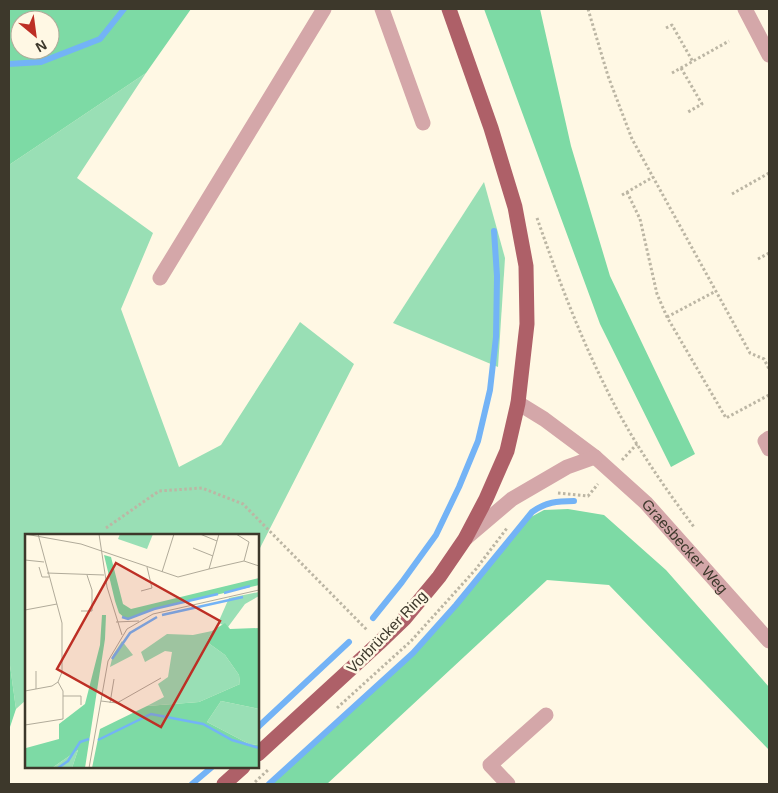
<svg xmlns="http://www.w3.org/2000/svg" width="778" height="793" viewBox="0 0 778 793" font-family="Arial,sans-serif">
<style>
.green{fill:#99dfb5}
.forest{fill:#7ddaa5;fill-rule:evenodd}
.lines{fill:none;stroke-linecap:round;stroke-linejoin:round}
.stream{stroke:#73b3f6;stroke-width:6}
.path{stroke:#bcb6a4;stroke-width:3;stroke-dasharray:2.5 2.5;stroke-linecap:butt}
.minor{stroke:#d4a7a9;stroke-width:15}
.major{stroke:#ae6068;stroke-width:15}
.labels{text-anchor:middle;stroke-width:5;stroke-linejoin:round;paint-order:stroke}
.street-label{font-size:15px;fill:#3d382b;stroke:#fff8e4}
.inset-river{fill:none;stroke:#73b3f6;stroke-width:2.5}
.inset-road{fill:none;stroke:#b1ab9a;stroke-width:1}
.view{fill:#bd2f25;fill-opacity:0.15;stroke:#bd2f25;stroke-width:2.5}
.inset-edge{fill:none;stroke:#3d382b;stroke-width:2.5}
</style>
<rect width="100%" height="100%" fill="#fff8e4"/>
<!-- green -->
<g class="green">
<polygon points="146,73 77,178 153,233 121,309 179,467 221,445 300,322 354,364 260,548 258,549 258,536 26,536 26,700 16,709 9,658 9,165"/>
<polygon points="484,182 505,258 498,367 393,323"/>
</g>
<!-- forest -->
<g class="forest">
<path d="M9 9H191L146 73 9 165ZM20 20H50V50H20Z"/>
<polygon points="484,9 540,9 571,146 610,276 695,454 671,467 600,324"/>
<polygon points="568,509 604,515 666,570 769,687 769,750 609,585 547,580 327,784 270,784 417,652 529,518 544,510"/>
<polygon points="9,658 16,709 9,730"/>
</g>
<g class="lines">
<!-- stream -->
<g class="stream">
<polyline points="9,64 41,62 100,39 124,9"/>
<polyline points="373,618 402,582 436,535 459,487 478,441 490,390 496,337 497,276 494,231"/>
<polyline points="258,727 349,642"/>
<polyline points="192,784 212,767"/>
<path d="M269 784 413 653 456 605 532 512C546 502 557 501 574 501"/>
</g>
<!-- path -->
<g class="path">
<polyline points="588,9 608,76 632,139 750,353 764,359 769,369"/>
<polyline points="666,28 672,25 693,62"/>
<polyline points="681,68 702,104 688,112"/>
<polyline points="672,73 729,41"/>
<polyline points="627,192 640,219 657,294 667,317 726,418 769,395"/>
<polyline points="732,194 769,173"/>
<polyline points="622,195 653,177"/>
<path d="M537 218C557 275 578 332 605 386 629 436 661 483 694 527"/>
<polyline points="758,259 769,253"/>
<polyline points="667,317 716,291"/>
<polyline points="622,460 637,444"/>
<polyline points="558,493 588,496 598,484"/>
<polyline points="106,528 159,491 202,488 243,504 367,630"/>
<polyline points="337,708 411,641 476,569 507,528"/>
<polyline points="255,782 269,769"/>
</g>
<!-- minor -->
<g class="minor">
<polyline points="382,9 423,123"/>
<polyline points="745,9 769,55"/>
<polyline points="160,278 324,9"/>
<path id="s1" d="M518 403 544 419 595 457 646 503 769 641"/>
<polyline points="769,438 765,441 769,449"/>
<polyline points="466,538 512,499 567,467 595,457"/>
<polyline points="508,784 490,765 546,715"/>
</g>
<!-- major -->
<g class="major">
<polyline points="258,754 379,643 405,618 439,577 465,539 486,499 507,451 518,403 527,324 526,266 515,207 491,128 449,9"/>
<polyline points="224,784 243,767"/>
</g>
</g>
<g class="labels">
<!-- street labels -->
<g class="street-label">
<text dy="5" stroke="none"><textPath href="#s1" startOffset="221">Graesbecker Weg</textPath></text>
<text transform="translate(387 632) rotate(-46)" y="5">Vorbrücker Ring</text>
</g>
</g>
<!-- overview -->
<g transform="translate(25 534)">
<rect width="234" height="234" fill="#fff8e4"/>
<path d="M95 0H128L122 15 93 5ZM234 58V62L220 70 203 93 193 89 204 64ZM187 97 182 108 200 121 214 141 215 150 174 168 122 172 139 163 133 150 143 143 147 118 140 117 120 128 116 118 142 100 168 101ZM97 107 108 121 85 133 88 121ZM196 167 234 175V210L226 211 182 188ZM53 216 47 234H27Z" fill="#99dfb5"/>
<path d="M79 21 86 23 98 70 106 75 234 44V51L129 75 101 85 94 79 90 67ZM77 81H81L80 105 60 234H47L53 216 27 234H0L1 214 34 205V190L60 170 75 111ZM200 89 205 95 234 94V175L196 167 182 188 226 211 234 210V234H67L75 195 122 172 174 168 215 150 214 141 200 121 182 108 187 97Z" fill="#7ddaa5"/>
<path class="inset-river" d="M199 59 225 52M137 81 218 63M97 83 103 85 129 75 193 60M87 125 105 99 132 83M73 206 126 180 178 190 207 206 234 214M33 234 43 227 55 208 64 205"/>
<path class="inset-road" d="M0 0 56 10 153 43M74 0 82 53 97 101M175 0 192 7M168 14 188 22M0 26 19 28M219 27 234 32M14 33 17 43H24M184 35 219 27 224 8 211 0M137 38 149 0M22 39 79 41M153 43 184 35 194 0M116 57 127 54 122 33M0 76 32 70M56 77H67V56L62 41M91 88 114 87M11 137V155M0 157 27 152 33 148 37 138V89L13 0M38 162H56V171M76 167 92 169 136 144M85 169 89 145M0 191 38 185V157L33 148M64 234 83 127 102 95 128 80 234 56"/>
<path class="view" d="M91 29 195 87 136 193 32 135Z"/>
<rect width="234" height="234" class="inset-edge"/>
</g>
<!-- border -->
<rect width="778" height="793" fill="none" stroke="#3d382b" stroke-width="20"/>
<!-- north arrow -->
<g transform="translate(35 35) rotate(151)"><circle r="24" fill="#fff8e4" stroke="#b1ab9a"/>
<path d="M0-4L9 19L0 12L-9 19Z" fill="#bd2f25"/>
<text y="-8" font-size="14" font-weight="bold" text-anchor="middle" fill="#3d382b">N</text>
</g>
</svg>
